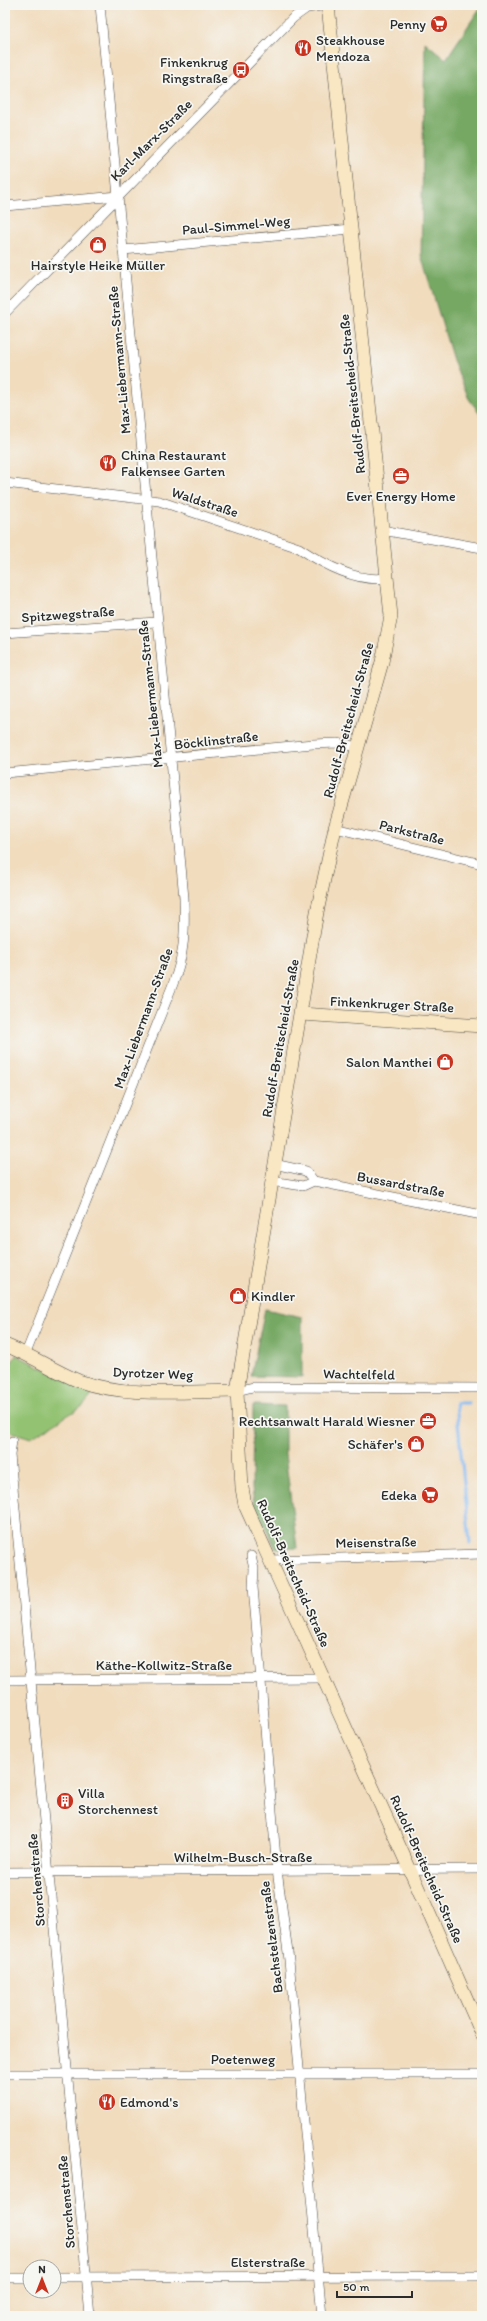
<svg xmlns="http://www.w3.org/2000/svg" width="487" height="2321" viewBox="0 0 487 2321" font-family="Itim,sans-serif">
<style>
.green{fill:#93c272;stroke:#5f764e}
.forest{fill:#76a864;stroke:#506a48}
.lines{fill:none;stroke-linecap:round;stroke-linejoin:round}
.stream{stroke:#84baf3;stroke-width:3}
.street-casing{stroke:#494641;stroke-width:10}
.secondary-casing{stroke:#494641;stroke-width:14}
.street{stroke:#fff;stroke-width:9}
.secondary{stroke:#f9e7c3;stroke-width:13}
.labels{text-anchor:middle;stroke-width:3.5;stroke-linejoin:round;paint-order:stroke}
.poi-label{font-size:14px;fill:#2b2b2b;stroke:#f6f6f2;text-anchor:end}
.street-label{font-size:14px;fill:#2b2b2b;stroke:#f6f6f2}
</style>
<rect width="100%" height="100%" fill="#f6f6f2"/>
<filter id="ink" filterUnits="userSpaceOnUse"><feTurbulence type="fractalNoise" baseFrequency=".025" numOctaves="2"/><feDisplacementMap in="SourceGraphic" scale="8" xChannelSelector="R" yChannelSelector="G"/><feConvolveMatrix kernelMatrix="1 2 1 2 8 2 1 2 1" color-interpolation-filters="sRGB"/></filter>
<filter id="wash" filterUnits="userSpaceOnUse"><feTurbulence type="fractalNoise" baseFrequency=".012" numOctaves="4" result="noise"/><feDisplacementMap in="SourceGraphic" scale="16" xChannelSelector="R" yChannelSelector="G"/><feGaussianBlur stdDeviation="0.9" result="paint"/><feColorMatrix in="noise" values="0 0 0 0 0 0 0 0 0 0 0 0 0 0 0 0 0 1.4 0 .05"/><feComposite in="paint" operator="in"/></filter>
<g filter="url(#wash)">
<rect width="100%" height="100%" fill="#f1dcbd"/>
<!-- green -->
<polygon class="green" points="16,1355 94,1393 83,1406 31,1438 9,1431 5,1433 5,1375"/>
<!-- forest -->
<g class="forest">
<polygon points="482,5 482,416 469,399 453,360 421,255 425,42 446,59"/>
<polygon points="265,1309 302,1317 302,1377 251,1376"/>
<polygon points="253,1405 285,1406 285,1454 297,1548 276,1549 254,1504 252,1488"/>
</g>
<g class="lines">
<!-- stream -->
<polyline class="stream" points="469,1403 456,1403 470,1543"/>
</g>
</g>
<g filter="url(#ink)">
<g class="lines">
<defs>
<g id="street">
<polyline points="5,206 118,196"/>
<polyline points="123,250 351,229"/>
<polyline points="5,313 293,18 307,8 328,5"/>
<path d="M5 483 159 501 299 548C323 564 357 583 386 578"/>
<polyline points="382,530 482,548"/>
<polyline points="5,633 156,622"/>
<polyline points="5,773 313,744 337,743 358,747"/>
<polyline points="335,828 482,864"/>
<polyline points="274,1164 306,1171 314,1181 482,1215"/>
<polyline points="271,1181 303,1186 314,1181"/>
<path d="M26 1353 173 984C185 953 185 931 184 898L100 5"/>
<polyline points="237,1391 253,1387 482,1388"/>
<polyline points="12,1441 10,1455 90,2316"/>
<polyline points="251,1556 254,1569 253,1587 277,1870 289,1960 322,2316"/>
<polyline points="270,1560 482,1554"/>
<polyline points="5,1680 322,1678"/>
<polyline points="5,1872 482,1869"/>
<polyline points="5,2074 482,2074"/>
<polyline points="54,2277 482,2276"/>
<polyline points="5,2278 30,2278"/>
</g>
<g id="secondary">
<polyline points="328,5 391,616 382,662 335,828 317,912 237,1391 242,1488 245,1505 410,1870 482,2034"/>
<polyline points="301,1014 482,1026"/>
<path d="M5 1345C31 1355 54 1371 79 1381 126 1398 187 1391 237 1391"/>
</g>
</defs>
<!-- street casing -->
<use href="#street" class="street-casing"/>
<!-- secondary casing -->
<use href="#secondary" class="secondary-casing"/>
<!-- street -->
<use href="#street" class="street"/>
<!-- secondary -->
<use href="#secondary" class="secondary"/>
</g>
</g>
<!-- icons -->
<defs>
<symbol id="supermarket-disc" viewBox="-11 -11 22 22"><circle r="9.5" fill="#c8321e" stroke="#f6f6f2"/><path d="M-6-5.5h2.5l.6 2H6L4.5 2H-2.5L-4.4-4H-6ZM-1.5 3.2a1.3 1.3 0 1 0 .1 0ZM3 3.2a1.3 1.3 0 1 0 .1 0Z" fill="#fff"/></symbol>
<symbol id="restaurant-disc" viewBox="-11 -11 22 22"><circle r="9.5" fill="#c8321e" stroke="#f6f6f2"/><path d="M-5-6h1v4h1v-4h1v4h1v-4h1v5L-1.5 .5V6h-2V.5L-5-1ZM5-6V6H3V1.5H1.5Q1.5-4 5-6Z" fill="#fff"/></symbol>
<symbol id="bus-disc" viewBox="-11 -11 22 22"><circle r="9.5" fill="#c8321e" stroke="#f6f6f2"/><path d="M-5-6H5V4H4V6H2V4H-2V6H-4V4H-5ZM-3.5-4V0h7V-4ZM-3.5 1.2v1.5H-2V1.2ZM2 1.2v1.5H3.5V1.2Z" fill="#fff"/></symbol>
<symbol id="shop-disc" viewBox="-11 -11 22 22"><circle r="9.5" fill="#c8321e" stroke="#f6f6f2"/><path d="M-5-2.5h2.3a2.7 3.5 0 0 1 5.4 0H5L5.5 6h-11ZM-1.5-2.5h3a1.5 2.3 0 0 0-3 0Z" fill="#fff"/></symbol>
<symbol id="office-disc" viewBox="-11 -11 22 22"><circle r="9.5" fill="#c8321e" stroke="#f6f6f2"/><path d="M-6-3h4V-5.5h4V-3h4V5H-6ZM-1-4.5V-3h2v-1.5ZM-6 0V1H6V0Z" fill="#fff"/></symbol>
<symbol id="building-disc" viewBox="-11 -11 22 22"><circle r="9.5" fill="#c8321e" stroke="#f6f6f2"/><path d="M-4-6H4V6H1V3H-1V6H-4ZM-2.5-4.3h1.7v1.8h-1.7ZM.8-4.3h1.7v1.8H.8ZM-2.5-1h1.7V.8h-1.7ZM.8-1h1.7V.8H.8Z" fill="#fff"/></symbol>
</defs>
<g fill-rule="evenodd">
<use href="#supermarket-disc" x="429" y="14" width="20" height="20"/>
<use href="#restaurant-disc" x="293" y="38" width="20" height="20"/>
<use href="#bus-disc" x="231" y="60" width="20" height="20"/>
<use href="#shop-disc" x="88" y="235" width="20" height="20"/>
<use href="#restaurant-disc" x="98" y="453" width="20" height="20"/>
<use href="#office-disc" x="391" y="466" width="20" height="20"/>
<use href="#shop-disc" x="435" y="1052" width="20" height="20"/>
<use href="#shop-disc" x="228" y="1286" width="20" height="20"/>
<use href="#office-disc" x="418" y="1411" width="20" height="20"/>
<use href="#shop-disc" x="406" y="1434" width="20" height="20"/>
<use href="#supermarket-disc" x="420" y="1485" width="20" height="20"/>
<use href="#building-disc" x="55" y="1791" width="20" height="20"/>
<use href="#restaurant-disc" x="97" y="2092" width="20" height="20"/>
</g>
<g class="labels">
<!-- poi labels -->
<g class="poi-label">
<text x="426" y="29">Penny</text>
<text x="316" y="45" text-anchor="start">Steakhouse<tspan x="316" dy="16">Mendoza</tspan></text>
<text x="228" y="67">Finkenkrug<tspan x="228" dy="16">Ringstraße</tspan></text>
<text x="98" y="270" text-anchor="middle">Hairstyle Heike Müller</text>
<text x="121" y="460" text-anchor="start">China Restaurant<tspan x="121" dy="16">Falkensee Garten</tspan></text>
<text x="401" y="501" text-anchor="middle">Ever Energy Home</text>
<text x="432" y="1067">Salon Manthei</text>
<text x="251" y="1301" text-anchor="start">Kindler</text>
<text x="415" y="1426">Rechtsanwalt Harald Wiesner</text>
<text x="403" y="1449">Schäfer's</text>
<text x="417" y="1500">Edeka</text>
<text x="78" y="1798" text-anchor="start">Villa<tspan x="78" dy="16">Storchennest</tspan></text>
<text x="120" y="2107" text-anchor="start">Edmond's</text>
</g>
<!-- street labels -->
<g class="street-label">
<text transform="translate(151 140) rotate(-45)" y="5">Karl-Marx-Straße</text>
<text transform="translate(236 225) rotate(-5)" y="5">Paul-Simmel-Weg</text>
<text transform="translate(119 360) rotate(-95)" y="5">Max-Liebermann-Straße</text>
<text transform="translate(352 394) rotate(-96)" y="5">Rudolf-Breitscheid-Straße</text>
<text transform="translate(205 502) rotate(18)" y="5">Waldstraße</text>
<text transform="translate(68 614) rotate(-4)" y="5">Spitzwegstraße</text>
<text transform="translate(150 694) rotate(-96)" y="5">Max-Liebermann-Straße</text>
<text transform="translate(348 720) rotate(-75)" y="5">Rudolf-Breitscheid-Straße</text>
<text transform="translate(216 740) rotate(-6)" y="5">Böcklinstraße</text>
<text transform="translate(412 832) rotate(14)" y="5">Parkstraße</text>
<text transform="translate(392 1004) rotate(3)" y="5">Finkenkruger Straße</text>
<text transform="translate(143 1018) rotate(-70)" y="5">Max-Liebermann-Straße</text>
<text transform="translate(280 1038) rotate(-80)" y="5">Rudolf-Breitscheid-Straße</text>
<text transform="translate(401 1184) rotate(11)" y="5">Bussardstraße</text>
<text transform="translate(153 1373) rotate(2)" y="5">Dyrotzer Weg</text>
<text transform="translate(359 1374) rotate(1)" y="5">Wachtelfeld</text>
<text transform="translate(376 1542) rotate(-1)" y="5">Meisenstraße</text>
<text transform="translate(294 1573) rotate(66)" y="5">Rudolf-Breitscheid-Straße</text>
<text x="164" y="1670">Käthe-Kollwitz-Straße</text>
<text x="243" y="1862">Wilhelm-Busch-Straße</text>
<text transform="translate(427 1869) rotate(66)" y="5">Rudolf-Breitscheid-Straße</text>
<text transform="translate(36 1880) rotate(-95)" y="5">Storchenstraße</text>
<text transform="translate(271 1937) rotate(-97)" y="5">Bachstelzenstraße</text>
<text x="243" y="2064">Poetenweg</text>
<text transform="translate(66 2202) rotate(-95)" y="5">Storchenstraße</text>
<text x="268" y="2267">Elsterstraße</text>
</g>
</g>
<!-- margin -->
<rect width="487" height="2321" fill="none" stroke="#f6f6f2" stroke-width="20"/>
<!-- north arrow -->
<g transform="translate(42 2279)"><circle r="19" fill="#f6f6f2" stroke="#a5a5a2"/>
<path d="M0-3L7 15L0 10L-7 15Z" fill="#c8321e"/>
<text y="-6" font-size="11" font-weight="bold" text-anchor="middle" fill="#2b2b2b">N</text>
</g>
<!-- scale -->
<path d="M337 2291v6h75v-6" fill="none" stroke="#2b2b2b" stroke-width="2"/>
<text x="343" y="2291" font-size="12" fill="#2b2b2b" stroke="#f6f6f2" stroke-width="3" paint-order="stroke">50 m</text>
</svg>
